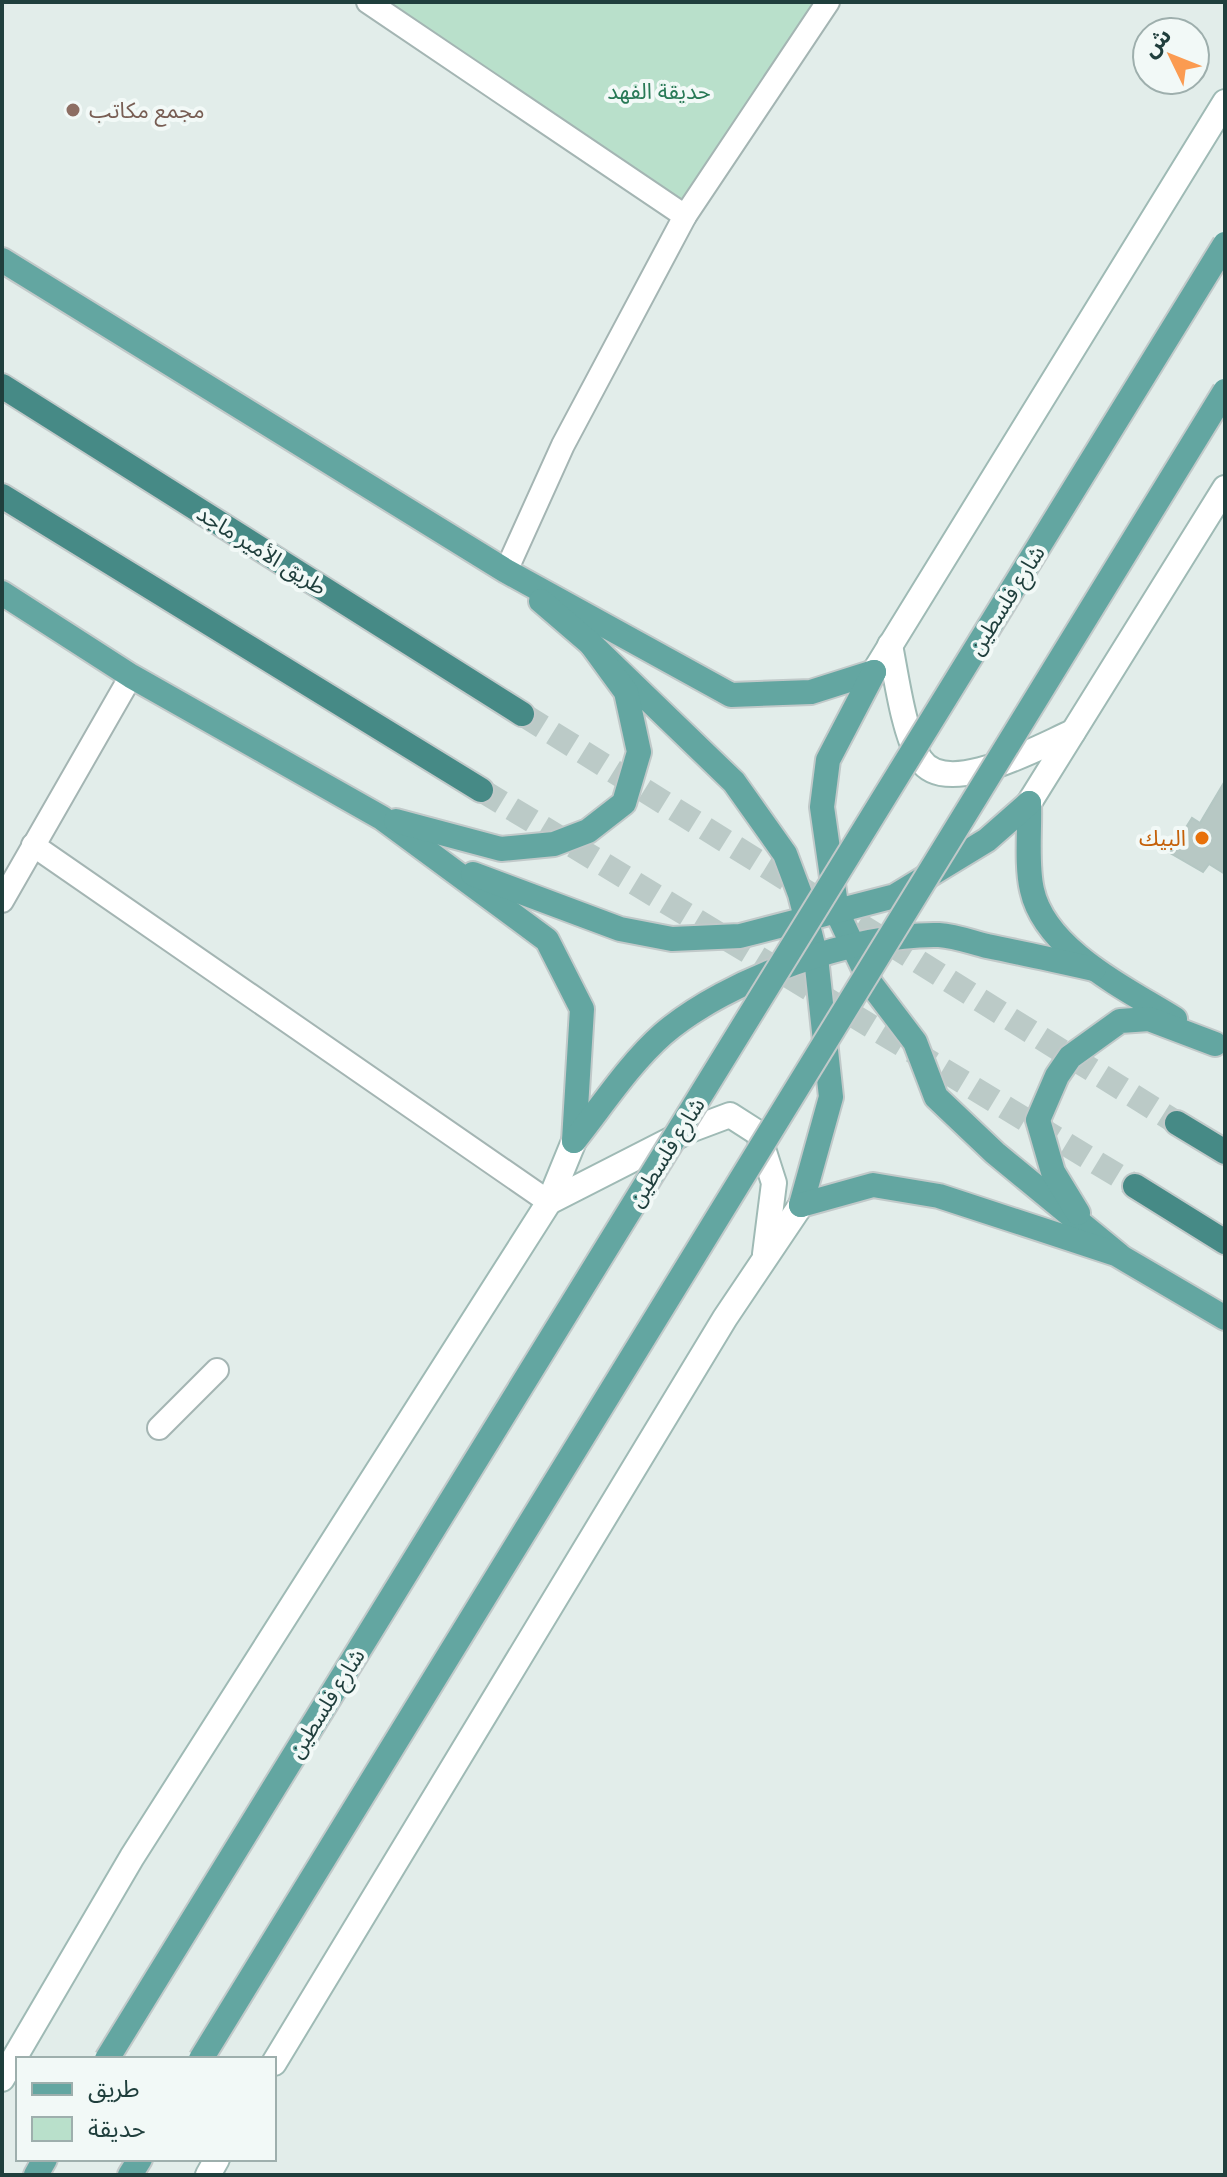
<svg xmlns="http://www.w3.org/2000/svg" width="1227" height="2177" viewBox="0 0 1227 2177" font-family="Montserrat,'Noto Sans Arabic',sans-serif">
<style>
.green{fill:#b9e0cb}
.building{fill:#b7c8c4;stroke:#b4c7c3;stroke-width:2}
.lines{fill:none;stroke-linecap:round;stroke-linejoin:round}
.trunk-tunnel{stroke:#bbcac7;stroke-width:24;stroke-dasharray:24 12;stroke-linecap:butt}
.service-casing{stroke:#a4b5b3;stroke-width:26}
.secondary-casing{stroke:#9fbab5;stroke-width:28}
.primary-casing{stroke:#c1c9c9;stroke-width:28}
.trunk-casing{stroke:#c1c9c9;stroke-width:28}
.service{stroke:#fff;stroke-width:22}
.secondary{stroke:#fff;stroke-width:24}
.primary{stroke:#63a6a1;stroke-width:24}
.trunk{stroke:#468a86;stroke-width:24}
.primary-bridge-casing{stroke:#c1c9c9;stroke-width:28;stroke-linecap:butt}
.primary-bridge{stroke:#63a6a1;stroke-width:24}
.education-dot{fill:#8d6e63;stroke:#f2f9f7;stroke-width:3}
.food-dot{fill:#e8710a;stroke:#f2f9f7;stroke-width:3}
.labels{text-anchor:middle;stroke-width:8;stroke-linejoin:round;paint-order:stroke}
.park-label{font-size:22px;fill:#287956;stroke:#f2f9f7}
.education-label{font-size:22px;fill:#785e54;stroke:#f2f9f7;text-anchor:start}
.street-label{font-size:22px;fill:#203f3d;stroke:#f2f9f7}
.food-label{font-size:22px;fill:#c56008;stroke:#f2f9f7;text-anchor:end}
</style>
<rect width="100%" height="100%" fill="#e2edea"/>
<!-- green -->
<polygon class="green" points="368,2 828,2 685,216"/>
<!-- building -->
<polygon class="building" points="1225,781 1225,874 1209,864 1203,872 1170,853 1192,818 1200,823"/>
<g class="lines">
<!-- trunk-tunnel -->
<g class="trunk-tunnel">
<polyline points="522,714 1177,1123"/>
<polyline points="481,790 1135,1186"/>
</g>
<defs>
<g id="service">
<polyline points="368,2 685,216"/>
<polyline points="506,571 563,445 685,216 828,2"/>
<polyline points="33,845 549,1202"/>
<polyline points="2,901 131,676"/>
<polyline points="159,1428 217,1370"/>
</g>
<g id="secondary">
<path d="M890 645C896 675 904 735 920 759 946 800 1040 746 1073 732"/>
<polyline points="874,672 1225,102"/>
<polyline points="1029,803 1225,488"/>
<polyline points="549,1202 690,1130 730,1115 758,1133 774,1183 765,1254"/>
<polyline points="274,2063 725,1318 801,1205"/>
<polyline points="2,2079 132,1857 549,1202 574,1141"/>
<polyline points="208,2175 217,2159"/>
</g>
<g id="primary">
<polyline points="2,260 506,571 731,695 811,692 874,672"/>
<polyline points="2,593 131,676 382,818 547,940 582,1009 574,1141"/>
<polyline points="591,644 734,782 785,854 800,894 816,957 831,1097 801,1205"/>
<polyline points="874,672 828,760 822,807 837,912 871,984 915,1042 936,1097 995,1153 1119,1255"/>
<path d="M1029 803C1030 829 1026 865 1032 890 1045 950 1127 989 1175 1019"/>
<polyline points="396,821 501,849 554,844 588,831 624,803 639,752 626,692 591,644 541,601"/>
<polyline points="473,874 620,929 672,939 740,936 895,896 987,840 1029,803"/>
<path d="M574 1141C602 1106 629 1064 663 1034 727 979 856 933 939 935 955 936 971 942 987 946 1022 953 1058 961 1094 969"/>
<polyline points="801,1205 873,1185 939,1196 1116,1254 1225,1318"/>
<polyline points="1078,1213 1053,1172 1038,1120 1057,1076 1070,1057 1120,1021 1149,1019 1215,1044"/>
<polyline points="36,2175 45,2159"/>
<polyline points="130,2175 140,2159"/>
</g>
<g id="trunk">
<polyline points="2,386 522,714"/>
<polyline points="2,496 481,790"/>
<polyline points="1177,1123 1225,1152"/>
<polyline points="1135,1186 1225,1242"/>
</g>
</defs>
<!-- service casing -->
<use href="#service" class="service-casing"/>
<!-- secondary casing -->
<use href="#secondary" class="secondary-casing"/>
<!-- primary casing -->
<use href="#primary" class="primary-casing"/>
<!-- trunk casing -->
<use href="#trunk" class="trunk-casing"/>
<!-- service -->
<use href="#service" class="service"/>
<!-- secondary -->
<use href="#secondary" class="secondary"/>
<!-- primary -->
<use href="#primary" class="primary"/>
<!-- trunk -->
<use href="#trunk" class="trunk"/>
<defs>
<g id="primary-bridge">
<polyline points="107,2059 1225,244"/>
<polyline points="201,2059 1225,391"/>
</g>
</defs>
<!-- primary-bridge casing -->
<use href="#primary-bridge" class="primary-bridge-casing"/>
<!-- primary-bridge -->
<use href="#primary-bridge" class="primary-bridge"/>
</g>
<!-- markers -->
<circle class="education-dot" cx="73" cy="110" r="8"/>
<circle class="food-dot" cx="1202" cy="838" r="8"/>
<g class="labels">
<!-- park labels -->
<g class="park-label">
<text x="659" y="99">حديقة الفهد</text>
</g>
<!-- education labels -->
<g class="education-label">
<text x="89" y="118">مجمع مكاتب</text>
</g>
<!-- street labels -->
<g class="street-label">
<text transform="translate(262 550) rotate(32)" y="8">طريق الأمير ماجد</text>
<text transform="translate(1006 600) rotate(-58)" y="8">شارع فلسطين</text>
<text transform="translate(666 1152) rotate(-58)" y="8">شارع فلسطين</text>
<text transform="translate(326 1703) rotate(-58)" y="8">شارع فلسطين</text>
</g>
<!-- food labels -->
<g class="food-label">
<text x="1186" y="846">البيك</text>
</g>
</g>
<!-- border -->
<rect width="1227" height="2177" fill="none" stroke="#203f3d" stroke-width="8"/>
<!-- legend -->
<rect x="16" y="2057" width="260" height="104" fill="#f2f9f7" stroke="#9eafad" stroke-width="2"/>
<rect x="32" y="2083" width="40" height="12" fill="#63a6a1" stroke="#9eafad" stroke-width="2"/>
<text x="88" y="2097" font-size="24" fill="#203f3d">طريق</text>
<rect x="32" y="2117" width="40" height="24" fill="#b9e0cb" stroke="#9eafad" stroke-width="2"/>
<text x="88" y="2137" font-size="24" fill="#203f3d">حديقة</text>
<!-- north arrow -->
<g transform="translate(1171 56) rotate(313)"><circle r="38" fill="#f2f9f7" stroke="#9eafad" stroke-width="2"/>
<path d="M0-6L14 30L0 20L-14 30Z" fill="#fb9b51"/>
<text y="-12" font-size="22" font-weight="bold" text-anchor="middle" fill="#203f3d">ش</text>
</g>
</svg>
